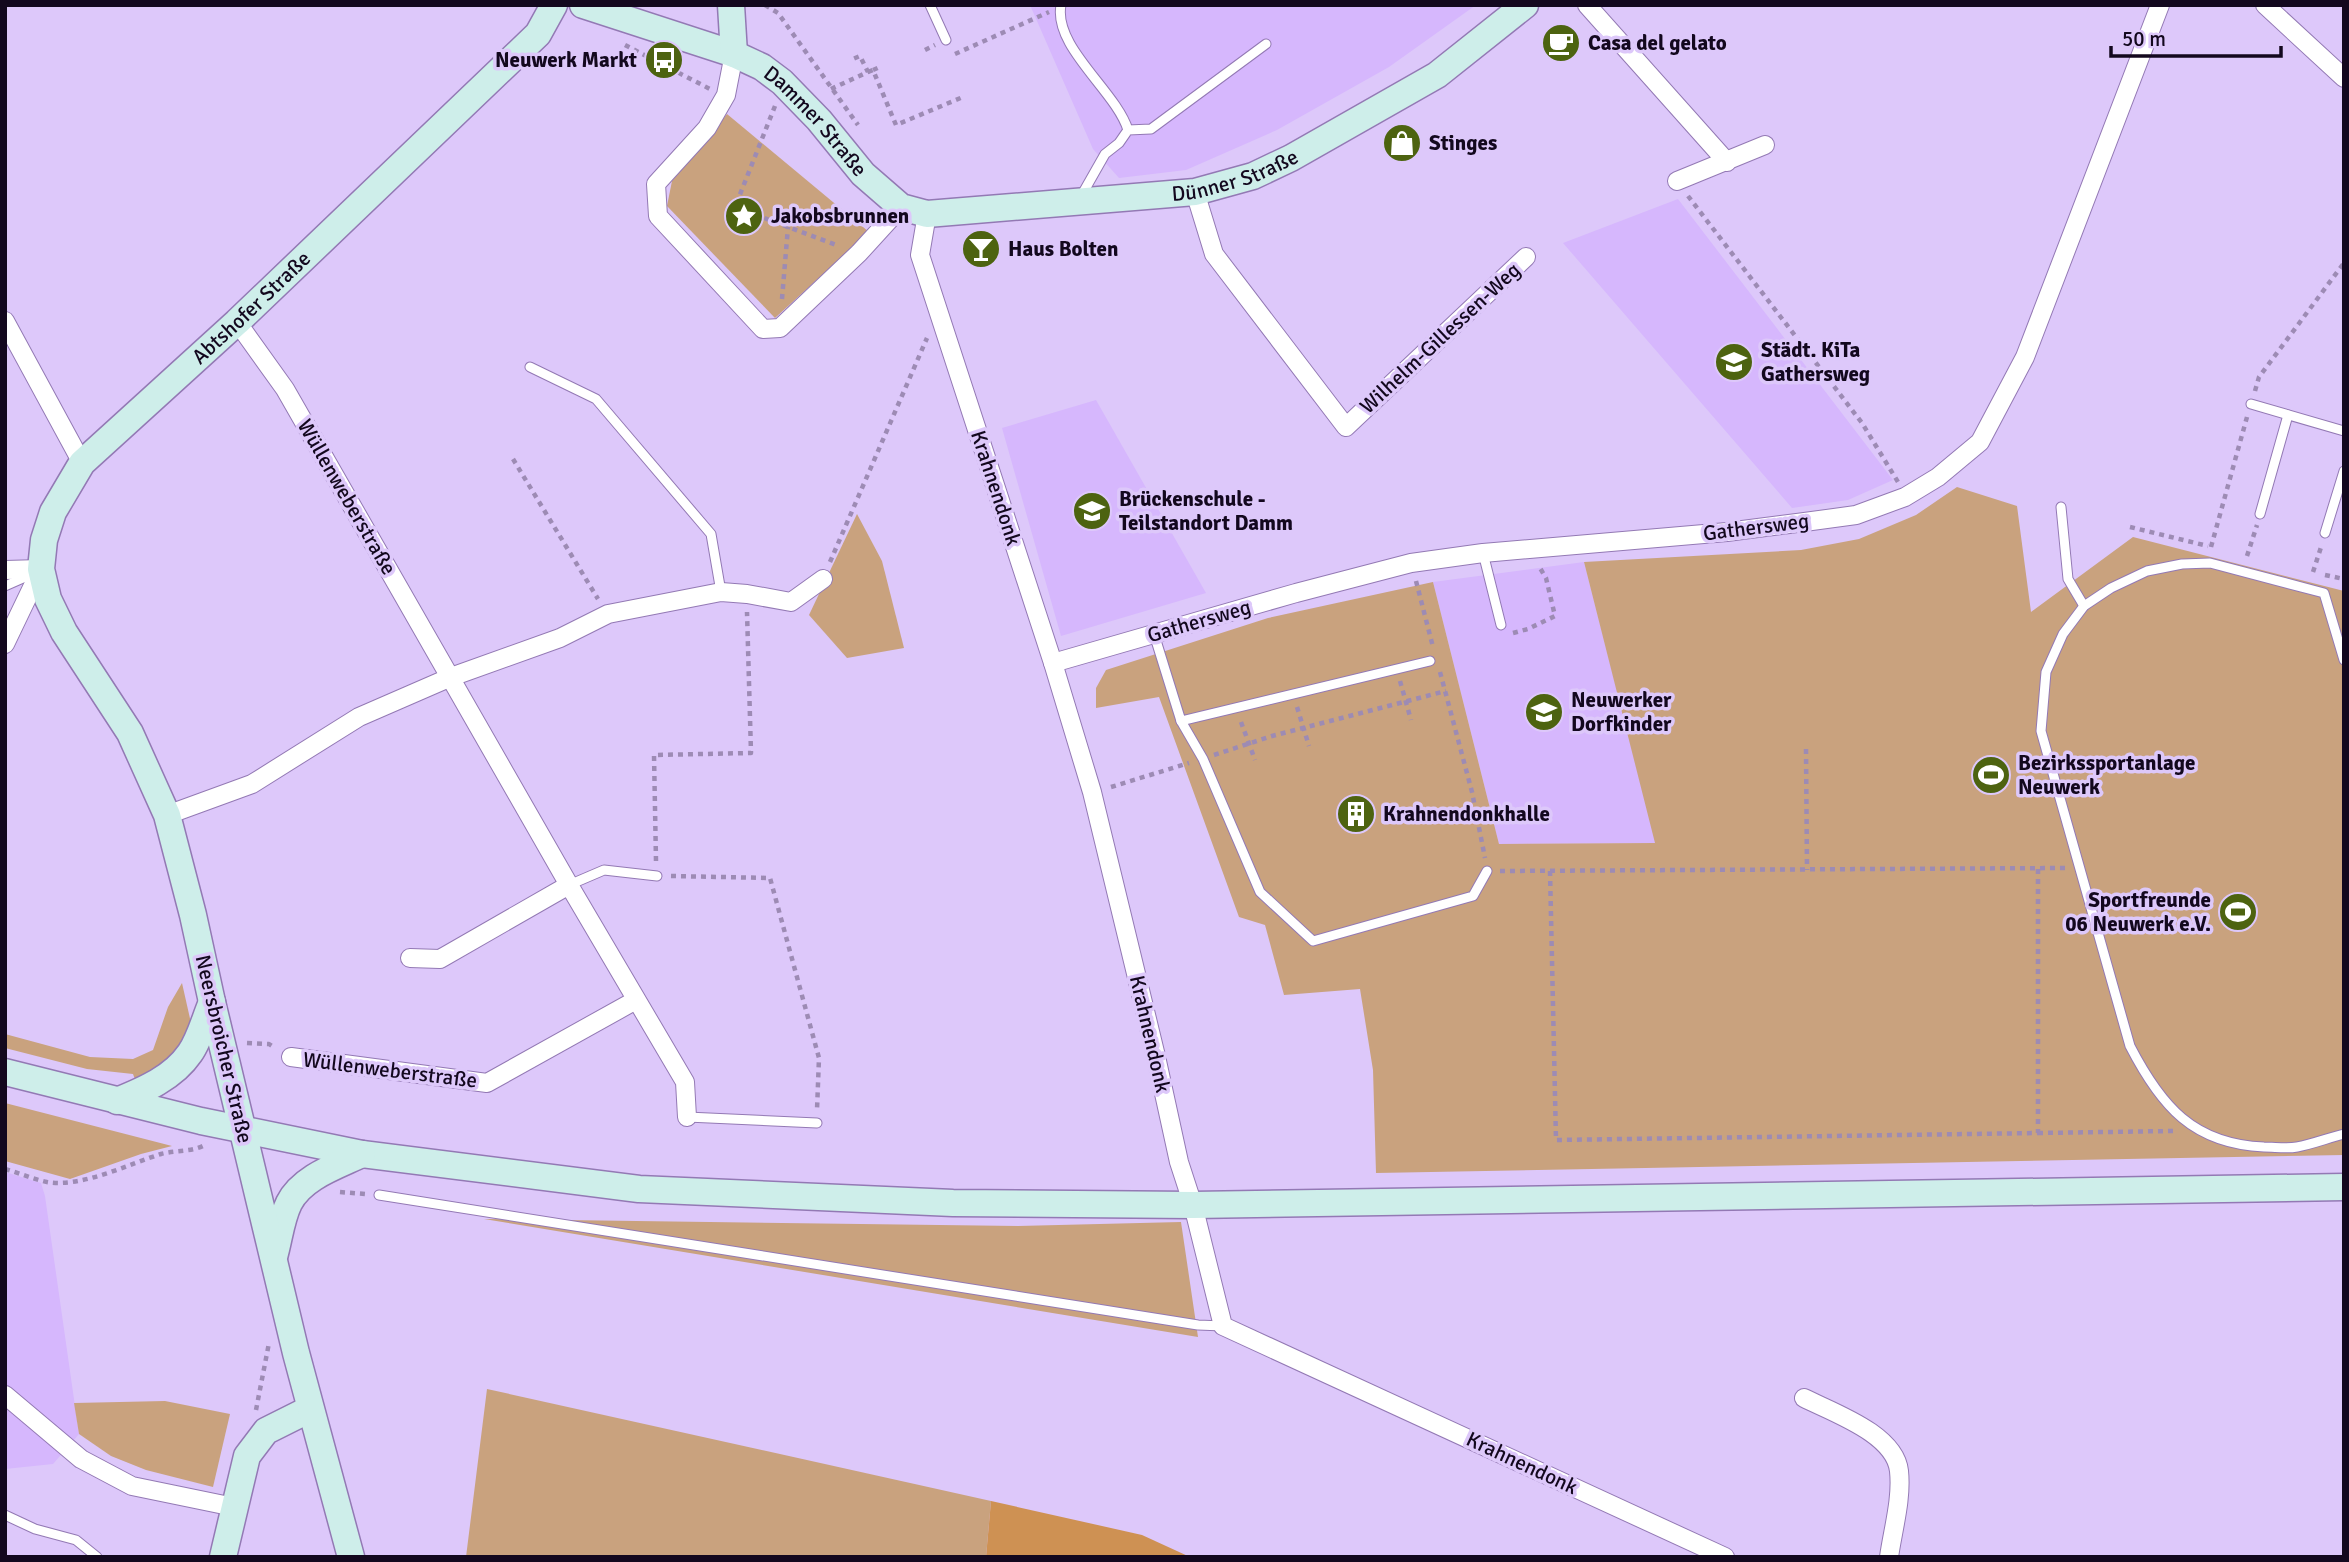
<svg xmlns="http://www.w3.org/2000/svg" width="2349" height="1562" viewBox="0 0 2349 1562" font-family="Signika,sans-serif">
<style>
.built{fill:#d6b7fd}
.green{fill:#c9a27e}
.forest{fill:#ce9153}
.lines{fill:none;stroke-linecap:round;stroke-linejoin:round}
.lane-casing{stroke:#9379b4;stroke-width:11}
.street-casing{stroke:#9379b4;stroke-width:20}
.secondary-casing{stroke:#9379b4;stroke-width:29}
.path{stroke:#9d8bb4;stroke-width:4.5;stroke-dasharray:5 5;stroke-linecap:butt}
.lane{stroke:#fff;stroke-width:9}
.street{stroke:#fff;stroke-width:18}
.secondary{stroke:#ceeeea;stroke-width:26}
.labels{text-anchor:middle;stroke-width:7;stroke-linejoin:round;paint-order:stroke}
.poi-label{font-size:21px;font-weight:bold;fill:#13081e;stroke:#ddc8fa;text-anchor:start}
.street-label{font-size:21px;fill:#13081e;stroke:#ddc8fa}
</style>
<rect width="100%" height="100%" fill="#ddc8fa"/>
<!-- built -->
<g class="built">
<polygon points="1030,5 1476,5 1389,67 1277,130 1186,170 1119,178 1093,149"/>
<polygon points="1678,199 1893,480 1848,500 1792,508 1563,243"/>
<polygon points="1096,400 1206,593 1061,636 1002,428"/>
<polygon points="1584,562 1656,843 1499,844 1433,582"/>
<polygon points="5,1172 41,1183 45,1196 79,1434 53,1464 5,1469"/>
</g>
<!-- green -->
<g class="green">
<polygon points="727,114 869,232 775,318 667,206 672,181"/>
<polygon points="1957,487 2017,506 2031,612 2133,537 2344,591 2344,1155 1376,1173 1373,1070 1360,989 1284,995 1265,925 1239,917 1159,697 1096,708 1096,688 1106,670 1268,618 1433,582 1499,844 1655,843 1584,562 1801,550 1859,539 1916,515"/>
<polygon points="857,514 882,561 904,648 847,658 809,615"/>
<polygon points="182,983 191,1023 183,1047 160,1072 136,1082 133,1074 87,1069 5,1048 5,1034 90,1057 133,1059 153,1050 168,1007"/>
<polygon points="5,1103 172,1146 141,1154 70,1179 5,1161"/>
<polygon points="484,1219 1018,1226 1181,1222 1198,1337"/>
<polygon points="487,1389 991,1501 986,1557 466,1557"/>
<polygon points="165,1401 230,1414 213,1487 146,1470 111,1456 79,1434 74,1403"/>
</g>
<!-- forest -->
<polygon class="forest" points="991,1501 1142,1535 1190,1557 986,1557"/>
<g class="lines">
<defs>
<g id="lane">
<polyline points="930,5 946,40"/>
<path d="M1061 5C1053 47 1116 91 1128 130"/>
<polyline points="1080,198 1105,154 1119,143 1128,130 1151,129 1266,44"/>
<polyline points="530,367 596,399 711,534 721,592"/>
<polyline points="2251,404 2344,431"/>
<polyline points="2061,507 2068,579 2084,606"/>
<polyline points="2260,514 2288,415"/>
<polyline points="2325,533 2344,471"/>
<polyline points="1483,553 1501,625"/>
<polyline points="5,586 30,575"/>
<polyline points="1154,634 1181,721 1430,661"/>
<path d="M2344 660 2324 593 2210 563 2182 564 2147 571 2111 588 2084 606 2063 634 2046 672 2041 731 2130 1046C2161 1106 2193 1144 2264 1147 2275 1147 2287 1149 2297 1147 2313 1144 2328 1138 2344 1134"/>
<polyline points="1181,721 1203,759 1260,892 1313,941 1473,896 1487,871"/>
<polyline points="569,885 604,870 657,876"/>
<polyline points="687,1117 817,1123"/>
<polyline points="379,1195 1198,1325 1223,1326"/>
<polyline points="5,1515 35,1529 76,1540 97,1557"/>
</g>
<g id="street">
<polyline points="1587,5 1727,162"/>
<polyline points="2265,5 2344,78"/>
<polyline points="734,54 726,95 707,128 656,184 658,216 763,329 780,328 859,253 901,207"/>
<polyline points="1677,181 1765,145"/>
<polyline points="1195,192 1214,254 1346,427 1526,257"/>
<polyline points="927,214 920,255 1053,663 1092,792 1155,1052 1179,1162 1193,1205 1223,1326 1725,1557"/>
<polyline points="5,321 82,463"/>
<polyline points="237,322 285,389 569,885 685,1082 687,1117"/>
<polyline points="5,570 41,569 5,644"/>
<polyline points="1053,663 1296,593 1411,563 1483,553 1727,532 1797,523 1856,515 1905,497 1938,477 1980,442 2025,357 2160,5"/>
<polyline points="167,815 252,784 359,717 451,677 560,638 608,614 721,592 747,594 791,602 823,579"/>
<polyline points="410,958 440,959 569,885"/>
<polyline points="291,1057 487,1083 636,1000"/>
<polyline points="5,1395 81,1459 132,1486 234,1507"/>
<path d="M1804 1398C1834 1413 1895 1434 1899 1471 1902 1499 1893 1529 1889 1557"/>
</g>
<g id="secondary">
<path id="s1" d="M583 5 734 54 762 67 782 82 819 120 863 174 901 207 927 214 1195 192 1253 176 1291 158 1437 75 1525 5"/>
<polyline points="731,5 734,54"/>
<polyline points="5,1072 201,1121 362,1154 639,1189 953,1203 1193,1205 2344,1187"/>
<path d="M117 1101C144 1090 173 1078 190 1053 200 1039 205 1018 212 1002"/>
<path d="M274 1257C279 1240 281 1219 289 1203 302 1177 337 1166 362 1154"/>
<polyline points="223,1557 247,1456 266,1431 310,1409"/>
<path id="s2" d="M351 1557 296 1353 212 1002 193 915 167 815 130 733 64 632 48 599 41 569 44 540 53 512 82 463 237 322 538 34 554 5"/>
</g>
</defs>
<!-- lane casing -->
<use href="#lane" class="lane-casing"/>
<!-- street casing -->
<use href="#street" class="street-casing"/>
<!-- secondary casing -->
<use href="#secondary" class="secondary-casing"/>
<!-- path -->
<g class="path">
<polyline points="765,5 778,13 858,125"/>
<polyline points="625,45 710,89"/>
<polyline points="925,50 935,45"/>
<polyline points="955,54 1049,12"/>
<polyline points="873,70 880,67"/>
<polyline points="868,72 873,70 896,125 963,97"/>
<polyline points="831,89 868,72 860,56 853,59"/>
<polyline points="775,106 735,207 839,246"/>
<polyline points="1688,196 1862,423 1898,482"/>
<polyline points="782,299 788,227"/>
<polyline points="2255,391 2259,377 2344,263"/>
<polyline points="513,459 598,599"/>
<polyline points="2130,527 2208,546"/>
<polyline points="2211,547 2247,417"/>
<polyline points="2247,556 2257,525"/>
<polyline points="830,562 927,338"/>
<polyline points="2313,572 2322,544"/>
<polyline points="2325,575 2344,579"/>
<polyline points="1416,581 1433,647"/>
<polyline points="1513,633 1528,629 1555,616 1546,578 1540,568"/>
<polyline points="1440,672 1472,792 1485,858"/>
<polyline points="1400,681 1411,720"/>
<polyline points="1297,707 1309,746"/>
<polyline points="1241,722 1255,760"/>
<polyline points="1806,749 1807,870"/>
<polyline points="1214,755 1272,736 1446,691"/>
<polyline points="1111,787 1189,763"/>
<polyline points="656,861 654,755 751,753 747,612"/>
<polyline points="1500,871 2065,868"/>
<polyline points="1550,871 1556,1140 2038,1133 2038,869"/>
<polyline points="671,876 770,878 819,1058 817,1110"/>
<polyline points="247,1043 269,1044 275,1048"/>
<polyline points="2038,1133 2173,1131"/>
<path d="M5 1169C19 1173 33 1179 47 1182 81 1188 129 1164 161 1154 176 1150 190 1152 203 1146"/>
<polyline points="340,1192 366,1194"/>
<polyline points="256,1410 269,1343"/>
</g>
<!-- lane -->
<use href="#lane" class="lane"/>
<!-- street -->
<use href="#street" class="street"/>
<!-- secondary -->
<use href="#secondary" class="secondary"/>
</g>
<!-- icons -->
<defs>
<symbol id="cafe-disc" viewBox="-11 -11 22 22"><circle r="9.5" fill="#4d6310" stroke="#ddc8fa"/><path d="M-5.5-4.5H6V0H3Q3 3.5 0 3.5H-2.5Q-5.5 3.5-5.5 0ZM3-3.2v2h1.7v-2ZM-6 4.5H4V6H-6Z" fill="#fff"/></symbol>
<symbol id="bus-disc" viewBox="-11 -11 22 22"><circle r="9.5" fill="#4d6310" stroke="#ddc8fa"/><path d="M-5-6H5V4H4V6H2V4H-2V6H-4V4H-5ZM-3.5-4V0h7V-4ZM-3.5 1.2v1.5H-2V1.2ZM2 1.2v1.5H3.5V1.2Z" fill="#fff"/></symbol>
<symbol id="shop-disc" viewBox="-11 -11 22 22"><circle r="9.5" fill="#4d6310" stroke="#ddc8fa"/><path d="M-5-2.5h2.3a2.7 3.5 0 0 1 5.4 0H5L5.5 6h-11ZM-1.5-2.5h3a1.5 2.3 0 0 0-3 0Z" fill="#fff"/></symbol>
<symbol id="sight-disc" viewBox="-11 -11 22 22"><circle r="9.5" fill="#4d6310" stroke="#ddc8fa"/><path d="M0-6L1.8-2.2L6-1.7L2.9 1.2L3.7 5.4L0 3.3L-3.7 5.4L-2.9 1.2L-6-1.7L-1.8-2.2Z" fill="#fff"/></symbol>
<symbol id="bar-disc" viewBox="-11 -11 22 22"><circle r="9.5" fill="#4d6310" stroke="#ddc8fa"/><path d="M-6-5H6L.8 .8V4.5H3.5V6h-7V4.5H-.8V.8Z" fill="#fff"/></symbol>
<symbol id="school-disc" viewBox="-11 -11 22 22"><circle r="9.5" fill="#4d6310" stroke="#ddc8fa"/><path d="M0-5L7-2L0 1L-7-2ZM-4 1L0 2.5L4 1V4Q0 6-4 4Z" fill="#fff"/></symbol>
<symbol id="stadium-disc" viewBox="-11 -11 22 22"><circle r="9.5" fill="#4d6310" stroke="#ddc8fa"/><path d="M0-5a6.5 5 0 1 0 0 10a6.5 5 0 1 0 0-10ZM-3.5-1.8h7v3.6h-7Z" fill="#fff"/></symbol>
<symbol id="building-disc" viewBox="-11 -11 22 22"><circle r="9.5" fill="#4d6310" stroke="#ddc8fa"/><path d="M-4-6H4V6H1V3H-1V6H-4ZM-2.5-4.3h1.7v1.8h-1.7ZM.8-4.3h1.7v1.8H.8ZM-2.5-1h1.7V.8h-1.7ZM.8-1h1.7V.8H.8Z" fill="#fff"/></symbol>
</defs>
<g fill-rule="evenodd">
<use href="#cafe-disc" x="1539" y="21" width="44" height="44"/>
<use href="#bus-disc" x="642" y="38" width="44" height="44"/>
<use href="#shop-disc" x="1380" y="121" width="44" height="44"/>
<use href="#sight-disc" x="722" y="194" width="44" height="44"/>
<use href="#bar-disc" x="959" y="227" width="44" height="44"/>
<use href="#school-disc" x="1712" y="340" width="44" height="44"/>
<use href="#school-disc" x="1070" y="489" width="44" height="44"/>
<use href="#school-disc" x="1522" y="690" width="44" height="44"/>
<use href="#stadium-disc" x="1969" y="753" width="44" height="44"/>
<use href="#building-disc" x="1334" y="792" width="44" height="44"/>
<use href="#stadium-disc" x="2216" y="890" width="44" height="44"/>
</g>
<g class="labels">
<!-- poi labels -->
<g class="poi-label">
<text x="1588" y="50">Casa del gelato</text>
<text x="637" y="67" text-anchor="end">Neuwerk Markt</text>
<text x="1429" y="150">Stinges</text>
<text x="771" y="223">Jakobsbrunnen</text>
<text x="1008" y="256">Haus Bolten</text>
<text x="1761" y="357">Städt. KiTa<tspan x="1761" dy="24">Gathersweg</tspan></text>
<text x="1119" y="506">Brückenschule -<tspan x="1119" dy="24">Teilstandort Damm</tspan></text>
<text x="1571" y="707">Neuwerker<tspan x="1571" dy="24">Dorfkinder</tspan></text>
<text x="2018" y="770">Bezirkssportanlage<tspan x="2018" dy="24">Neuwerk</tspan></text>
<text x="1383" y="821">Krahnendonkhalle</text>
<text x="2211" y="907" text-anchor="end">Sportfreunde<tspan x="2211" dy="24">06 Neuwerk e.V.</tspan></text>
</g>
<!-- street labels -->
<g class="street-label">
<text dy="7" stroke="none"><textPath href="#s1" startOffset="266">Dammer Straße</textPath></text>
<text dy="7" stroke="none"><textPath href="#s1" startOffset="726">Dünner Straße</textPath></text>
<text dy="7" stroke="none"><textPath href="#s2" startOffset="1388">Abtshofer Straße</textPath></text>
<text transform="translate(1440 338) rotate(-43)" y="7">Wilhelm-Gillessen-Weg</text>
<text transform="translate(996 488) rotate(72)" y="7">Krahnendonk</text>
<text transform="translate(347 497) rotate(60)" y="7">Wüllenweberstraße</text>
<text transform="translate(1756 527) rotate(-7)" y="7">Gathersweg</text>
<text transform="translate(1199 621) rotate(-16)" y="7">Gathersweg</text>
<text transform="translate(1150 1034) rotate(77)" y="7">Krahnendonk</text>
<text transform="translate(224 1049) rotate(77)" y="7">Neersbroicher Straße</text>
<text transform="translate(390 1070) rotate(7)" y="7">Wüllenweberstraße</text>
<text transform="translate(1522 1463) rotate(25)" y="7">Krahnendonk</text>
</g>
</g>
<!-- border -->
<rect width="2349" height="1562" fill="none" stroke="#13081e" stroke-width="14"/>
<!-- scale -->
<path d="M2111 46v10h170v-10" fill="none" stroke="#13081e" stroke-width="3.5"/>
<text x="2122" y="46" font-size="21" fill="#13081e" stroke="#ddc8fa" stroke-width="5" paint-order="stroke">50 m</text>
</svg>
